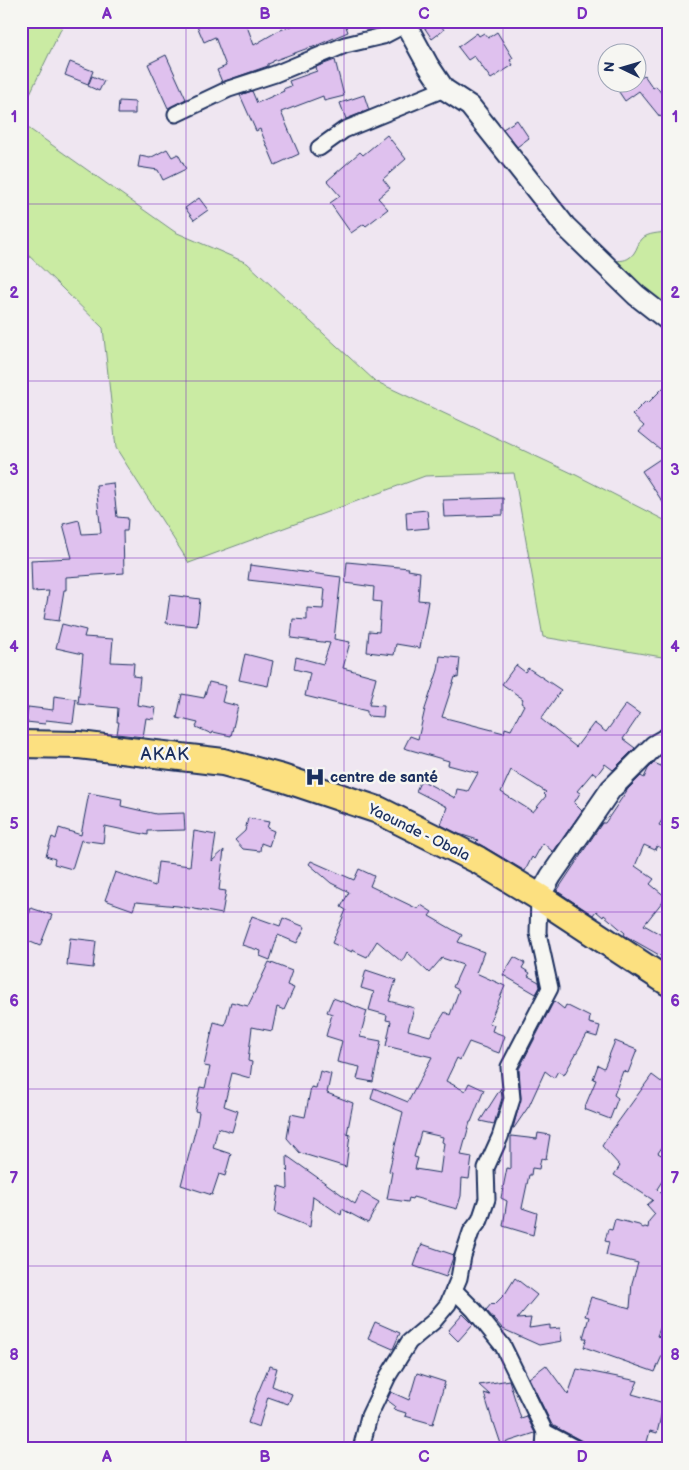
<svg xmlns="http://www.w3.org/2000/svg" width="689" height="1470" viewBox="0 0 689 1470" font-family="'Balsamiq Sans',sans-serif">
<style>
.green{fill:#caeba3;stroke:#728d80}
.building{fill:#dfc1ee;stroke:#1b2f5e;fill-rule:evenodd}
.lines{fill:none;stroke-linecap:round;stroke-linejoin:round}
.street-casing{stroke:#1b2f5e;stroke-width:19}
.secondary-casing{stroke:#1b2f5e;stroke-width:24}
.highway-casing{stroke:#1b2f5e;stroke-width:30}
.street{stroke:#f6f6f2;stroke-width:15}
.secondary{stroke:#f6f6f2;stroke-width:20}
.highway{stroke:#fce080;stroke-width:26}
.grid{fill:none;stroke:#7b2cbf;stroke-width:1;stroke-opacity:0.55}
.labels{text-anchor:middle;stroke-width:5;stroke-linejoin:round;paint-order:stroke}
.poi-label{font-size:15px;font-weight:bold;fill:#1b2f5e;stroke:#f6f6f2;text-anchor:start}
.street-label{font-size:15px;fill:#1b2f5e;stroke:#f6f6f2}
.quarter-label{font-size:18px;letter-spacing:1px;fill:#1b2f5e;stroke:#f6f6f2}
.neatline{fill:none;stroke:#7b2cbf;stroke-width:2}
.grid-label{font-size:16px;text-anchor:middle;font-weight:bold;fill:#7b2cbf}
</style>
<rect width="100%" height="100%" fill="#efe6f1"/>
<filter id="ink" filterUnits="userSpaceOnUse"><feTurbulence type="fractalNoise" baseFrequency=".02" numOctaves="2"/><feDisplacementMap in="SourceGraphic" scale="10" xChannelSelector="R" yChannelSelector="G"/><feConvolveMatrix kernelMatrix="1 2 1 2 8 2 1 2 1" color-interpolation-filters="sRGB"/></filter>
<g filter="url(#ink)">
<!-- green -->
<g class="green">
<polygon points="21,21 57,21 63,25 21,112"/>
<polygon points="21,123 175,232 247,263 375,381 576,475 668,522 668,658 543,637 514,473 425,476 189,563 116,448 103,328 21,248"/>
<path d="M668 232V320L595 254C608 258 624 267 634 253 637 249 638 243 642 239 647 233 660 233 668 232Z"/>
</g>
<!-- building -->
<g class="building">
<polygon points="195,21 245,21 254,45 278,31 304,21 344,21 348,32 311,48 311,47 273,61 273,62 268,64 268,66 222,82 217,70 226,66 215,37 204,42"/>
<polygon points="420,21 438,21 444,30 432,39"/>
<polygon points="497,32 513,58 510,60 513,65 491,79 474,56 468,60 458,47 477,33 479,36 484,33 488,38"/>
<polygon points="166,55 186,99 168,108 148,64"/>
<polygon points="335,60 344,96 324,101 323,96 281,112 299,154 275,165 260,129 256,131 240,95 252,91 257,103 284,91 283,89 291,86 289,81 317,71 316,67"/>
<polygon points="70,62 93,71 88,84 65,75"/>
<polygon points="644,75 653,88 656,86 668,102 668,111 660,117 639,91 625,101 619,92 633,82 636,82 636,80"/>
<polygon points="92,76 104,81 99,91 88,86"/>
<polygon points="364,95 369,110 346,119 340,103"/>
<polygon points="119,101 135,102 135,114 118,114"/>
<polygon points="517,120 529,138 517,147 503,129"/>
<polygon points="387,135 406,159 383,179 390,188 378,198 388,209 366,226 364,224 351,233 330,203 340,196 327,181 360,152 363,155"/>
<polygon points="167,149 172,157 178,154 186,169 163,180 158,170 138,167 140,156 150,158"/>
<polygon points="199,198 208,210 194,220 185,208"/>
<polygon points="668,383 668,441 660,449 639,432 644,426 632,415 646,401 648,403"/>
<polygon points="663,457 668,464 668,510 642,471"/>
<polygon points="113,483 117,517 128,518 127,531 123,531 124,573 66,577 66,590 64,590 59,621 44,619 49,591 32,592 31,560 72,558 63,524 79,520 82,534 101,533 96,485"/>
<polygon points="503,498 503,515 444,517 443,500"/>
<polygon points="427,510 429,528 407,530 406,512"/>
<polygon points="347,562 409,568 408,570 420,572 418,600 428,601 420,648 396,644 394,655 367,652 369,631 379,632 381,602 373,601 374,587 345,583"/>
<polygon points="250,565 341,577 334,639 350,642 343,668 376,677 369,705 384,706 383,717 367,716 367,711 305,696 310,673 294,669 296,657 323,664 330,643 291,638 293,619 307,620 307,608 323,609 325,589 248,580"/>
<polygon points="170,595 200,599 197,626 166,623"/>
<polygon points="62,624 86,630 84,637 113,639 111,662 134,663 133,676 140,677 137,705 156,708 154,719 146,718 143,737 117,734 119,722 117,722 118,708 78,704 83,654 56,648"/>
<polygon points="245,654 273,661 268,686 239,680"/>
<path d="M440 656 460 658 458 678 455 677 442 717 504 733 505 728 511 730 524 705 521 703 523 699 502 684 516 665 525 672 528 668 561 690 541 719 576 747 594 723 606 732 626 704 640 714 623 739 635 748 613 770 605 764 597 775 593 772 577 791 580 793 574 803 582 811 553 852 543 843 534 859 532 857 525 871 476 842 478 840 459 834 441 825 447 807 416 791 421 780 455 798 457 789 468 791 478 773 448 765 449 761 404 748 410 736 418 739 425 709 438 670ZM511 770 546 792 544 794 546 796 533 812 501 792Z"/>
<polygon points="209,682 226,686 222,702 238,706 231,736 213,732 212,734 196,727 198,723 177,718 182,694 204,698"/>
<polygon points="54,696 76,699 73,723 46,720 45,724 26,722 28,707 53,710"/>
<polygon points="654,763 668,769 668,810 659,825 668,829 668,851 657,846 655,850 644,845 635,866 654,879 650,884 666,897 644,925 667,938 665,943 668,945 668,960 624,935 625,933 604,915 603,917 596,911 593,915 557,891 602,823 605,823 628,789 641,776 644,778 648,769"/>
<polygon points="89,793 122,799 121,806 156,814 184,813 185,830 148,831 148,835 105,826 103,843 81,840 72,869 54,864 55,859 46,856 52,837 56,839 59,828 81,835"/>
<polygon points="248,818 269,822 267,828 274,831 269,846 261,843 260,851 243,849 235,840 245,831"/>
<polygon points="194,831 216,835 212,861 224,850 219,890 226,891 222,914 178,906 136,902 133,910 105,900 115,872 155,886 158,862 190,866"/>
<path d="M311 861 354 880 359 869 374 876 370 886 418 909 421 905 432 912 429 916 462 935 458 942 484 952 476 973 505 986 489 1023 494 1025 492 1031 505 1036 499 1053 469 1042 460 1060 457 1058 446 1081 465 1091 469 1083 484 1090 471 1122H470L461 1155 472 1157 469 1179 462 1178 461 1196 457 1209 413 1197 412 1199 409 1198 408 1202 387 1199 392 1172 389 1171 403 1112 371 1099 374 1088 408 1102 432 1057 386 1046 391 1021 386 1020 387 1015 369 1010 374 992 361 988 366 970 396 980 389 1001 414 1008 408 1030 430 1036 445 1012 450 1015 459 990 453 987 463 965 442 958 429 973 407 952 402 962 377 941 367 957 352 950V952L332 943 346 910 341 907 349 892 331 883 309 864ZM421 1132 443 1137 442 1142 444 1143 440 1173 415 1169 418 1158 414 1157Z"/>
<polygon points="31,908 52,915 40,946 21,938 21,913 29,914"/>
<polygon points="252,916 280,926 283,918 305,927 297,943 278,935 270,960 260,956 261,951 242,945"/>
<polygon points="70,938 96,941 93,968 67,965"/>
<polygon points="514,957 525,963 522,968 530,973 528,976 539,982 540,987 536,994 503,975"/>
<polygon points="269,962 292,971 287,985 294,988 284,1010 277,1007 272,1031 252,1027 248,1061 252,1062 250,1078 232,1073 224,1106 238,1111 232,1132 218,1128 213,1148 231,1154 225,1176 219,1174 212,1195 181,1185 197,1124 199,1112 195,1111 200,1087 205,1088 210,1067 204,1066 214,1022 225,1025 231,1002 248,1006"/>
<polygon points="333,998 367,1011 360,1037 381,1041 373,1082 357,1079 360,1067 337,1062 342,1041 326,1036 332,1014 327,1012"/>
<polygon points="554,1001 564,1009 566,1005 590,1017 589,1023 600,1026 597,1037 587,1034 564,1075 558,1071 554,1078 545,1071 529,1106 514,1128 513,1128 521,1098 519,1069"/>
<polygon points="615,1041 637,1050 628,1073 623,1071 614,1095 618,1098 610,1119 584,1109 596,1080 593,1079 598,1065 604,1068"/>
<polygon points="320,1071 331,1074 327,1093 353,1103 347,1134 350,1135 346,1167 300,1153 287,1138 291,1114 305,1117 311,1087 316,1088"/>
<polygon points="652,1075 668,1087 668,1139 658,1153 668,1159 668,1172 657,1189 668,1200 668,1302 661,1320 663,1321 657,1336 668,1340 668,1352 664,1351 655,1372 584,1347 587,1338 583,1338 589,1317 585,1316 591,1297 630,1308 632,1283 638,1263 606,1255 609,1242 605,1241 608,1229 612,1230 615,1219 639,1225 643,1228 645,1227 648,1228 649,1221 655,1214 647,1205 653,1200 614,1175 620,1166 602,1146 613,1129"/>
<polygon points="501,1088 502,1098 494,1124 480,1121"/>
<polygon points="538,1133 550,1135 546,1159 541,1158 539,1169 532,1168 531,1175 529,1175 522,1208 537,1213 533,1235 503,1226 507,1201 501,1198 507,1168 511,1169 511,1136 537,1139"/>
<polygon points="287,1156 355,1204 361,1192 379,1202 368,1223 342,1209 341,1215 313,1196 310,1227 275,1213 279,1186 288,1189"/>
<polygon points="422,1244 454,1255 446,1277 414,1266"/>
<polygon points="515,1278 537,1295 517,1319 531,1318 529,1328 550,1325 550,1329 560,1328 562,1341 539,1345 503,1329 486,1310 492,1303 494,1305 505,1294"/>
<polygon points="463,1314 473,1324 458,1341 448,1331"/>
<polygon points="375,1322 400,1333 393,1349 368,1338"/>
<polygon points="546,1365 568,1395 577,1369 638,1381 632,1394 664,1403 657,1433 650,1431 645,1449 586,1449 582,1441 552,1425 529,1378"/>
<polygon points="269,1366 277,1368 272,1386 292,1394 288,1404 268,1397 259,1427 248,1423 257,1395"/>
<polygon points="417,1373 445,1382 433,1424 405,1416 406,1413 393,1409 395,1406 387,1400 391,1392 409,1400"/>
<polygon points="509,1380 521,1419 527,1417 535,1433 501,1444 494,1423 493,1423 484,1393 490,1395 479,1385"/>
</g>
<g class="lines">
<defs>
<g id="street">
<polyline points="176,114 229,89 275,74 345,45 383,36 406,24"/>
<polyline points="319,148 344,130 444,89"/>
<polyline points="454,1290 474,1310 503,1346 545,1432 577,1449"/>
<polyline points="361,1449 369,1416 388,1376 409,1342 433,1322 448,1304 459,1278 463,1256 471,1232 480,1220 487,1199 486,1168 500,1137 512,1099 509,1067 550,988 538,933 539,897"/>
<polyline points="544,1449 545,1432"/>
</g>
<g id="secondary">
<polyline points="404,21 428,65 444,89 470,106 565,226 636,295 668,320"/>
<polyline points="539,897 551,876 611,789 654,746 668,738"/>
</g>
<polyline id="highway" points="21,744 79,745 223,762 282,778 378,810 478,860 539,897 668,982"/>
</defs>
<!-- street casing -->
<use href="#street" class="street-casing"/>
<!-- secondary casing -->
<use href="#secondary" class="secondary-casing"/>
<!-- highway casing -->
<use href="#highway" class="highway-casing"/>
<!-- street -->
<use href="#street" class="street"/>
<!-- secondary -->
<use href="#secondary" class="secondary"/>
<!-- highway -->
<use href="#highway" class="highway"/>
</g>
</g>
<!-- grid -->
<path class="grid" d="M186 21V1449M344 21V1449M503 21V1449M21 204H668M21 381H668M21 558H668M21 735H668M21 912H668M21 1089H668M21 1266H668"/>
<!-- icons -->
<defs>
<symbol id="hospital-bare" viewBox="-9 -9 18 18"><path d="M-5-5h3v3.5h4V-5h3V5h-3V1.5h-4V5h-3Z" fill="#1b2f5e" stroke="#f6f6f2" stroke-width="2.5" paint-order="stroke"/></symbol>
</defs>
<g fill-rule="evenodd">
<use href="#hospital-bare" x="301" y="763" width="28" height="28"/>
</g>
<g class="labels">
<!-- poi labels -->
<g class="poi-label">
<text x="330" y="782">centre de santé</text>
</g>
<!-- street labels -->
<g class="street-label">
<text transform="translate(419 832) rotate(26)" y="5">Yaounde - Obala</text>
</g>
<!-- quarter labels -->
<g class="quarter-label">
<text x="165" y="760">AKAK</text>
</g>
</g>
<!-- margin -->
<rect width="689" height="1470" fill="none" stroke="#f6f6f2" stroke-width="55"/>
<!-- north arrow -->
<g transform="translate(622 68) rotate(275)"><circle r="24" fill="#f6f6f2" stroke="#9ea6b7"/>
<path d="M0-4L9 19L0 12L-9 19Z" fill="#1b2f5e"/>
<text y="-8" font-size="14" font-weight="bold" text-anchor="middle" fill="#1b2f5e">N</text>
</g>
<rect x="28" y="28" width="634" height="1414" class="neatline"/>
<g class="grid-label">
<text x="107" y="19">A</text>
<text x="265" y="19">B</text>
<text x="424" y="19">C</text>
<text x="582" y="19">D</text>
<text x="14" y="122">1</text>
<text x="675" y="122">1</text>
<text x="14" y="298">2</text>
<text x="675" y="298">2</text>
<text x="14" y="475">3</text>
<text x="675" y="475">3</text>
<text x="14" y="652">4</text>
<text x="675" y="652">4</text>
<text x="14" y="829">5</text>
<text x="675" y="829">5</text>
<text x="14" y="1006">6</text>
<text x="675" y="1006">6</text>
<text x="14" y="1183">7</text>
<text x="675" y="1183">7</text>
<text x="14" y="1360">8</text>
<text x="675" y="1360">8</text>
<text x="107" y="1462">A</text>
<text x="265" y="1462">B</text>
<text x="424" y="1462">C</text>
<text x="582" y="1462">D</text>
</g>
</svg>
